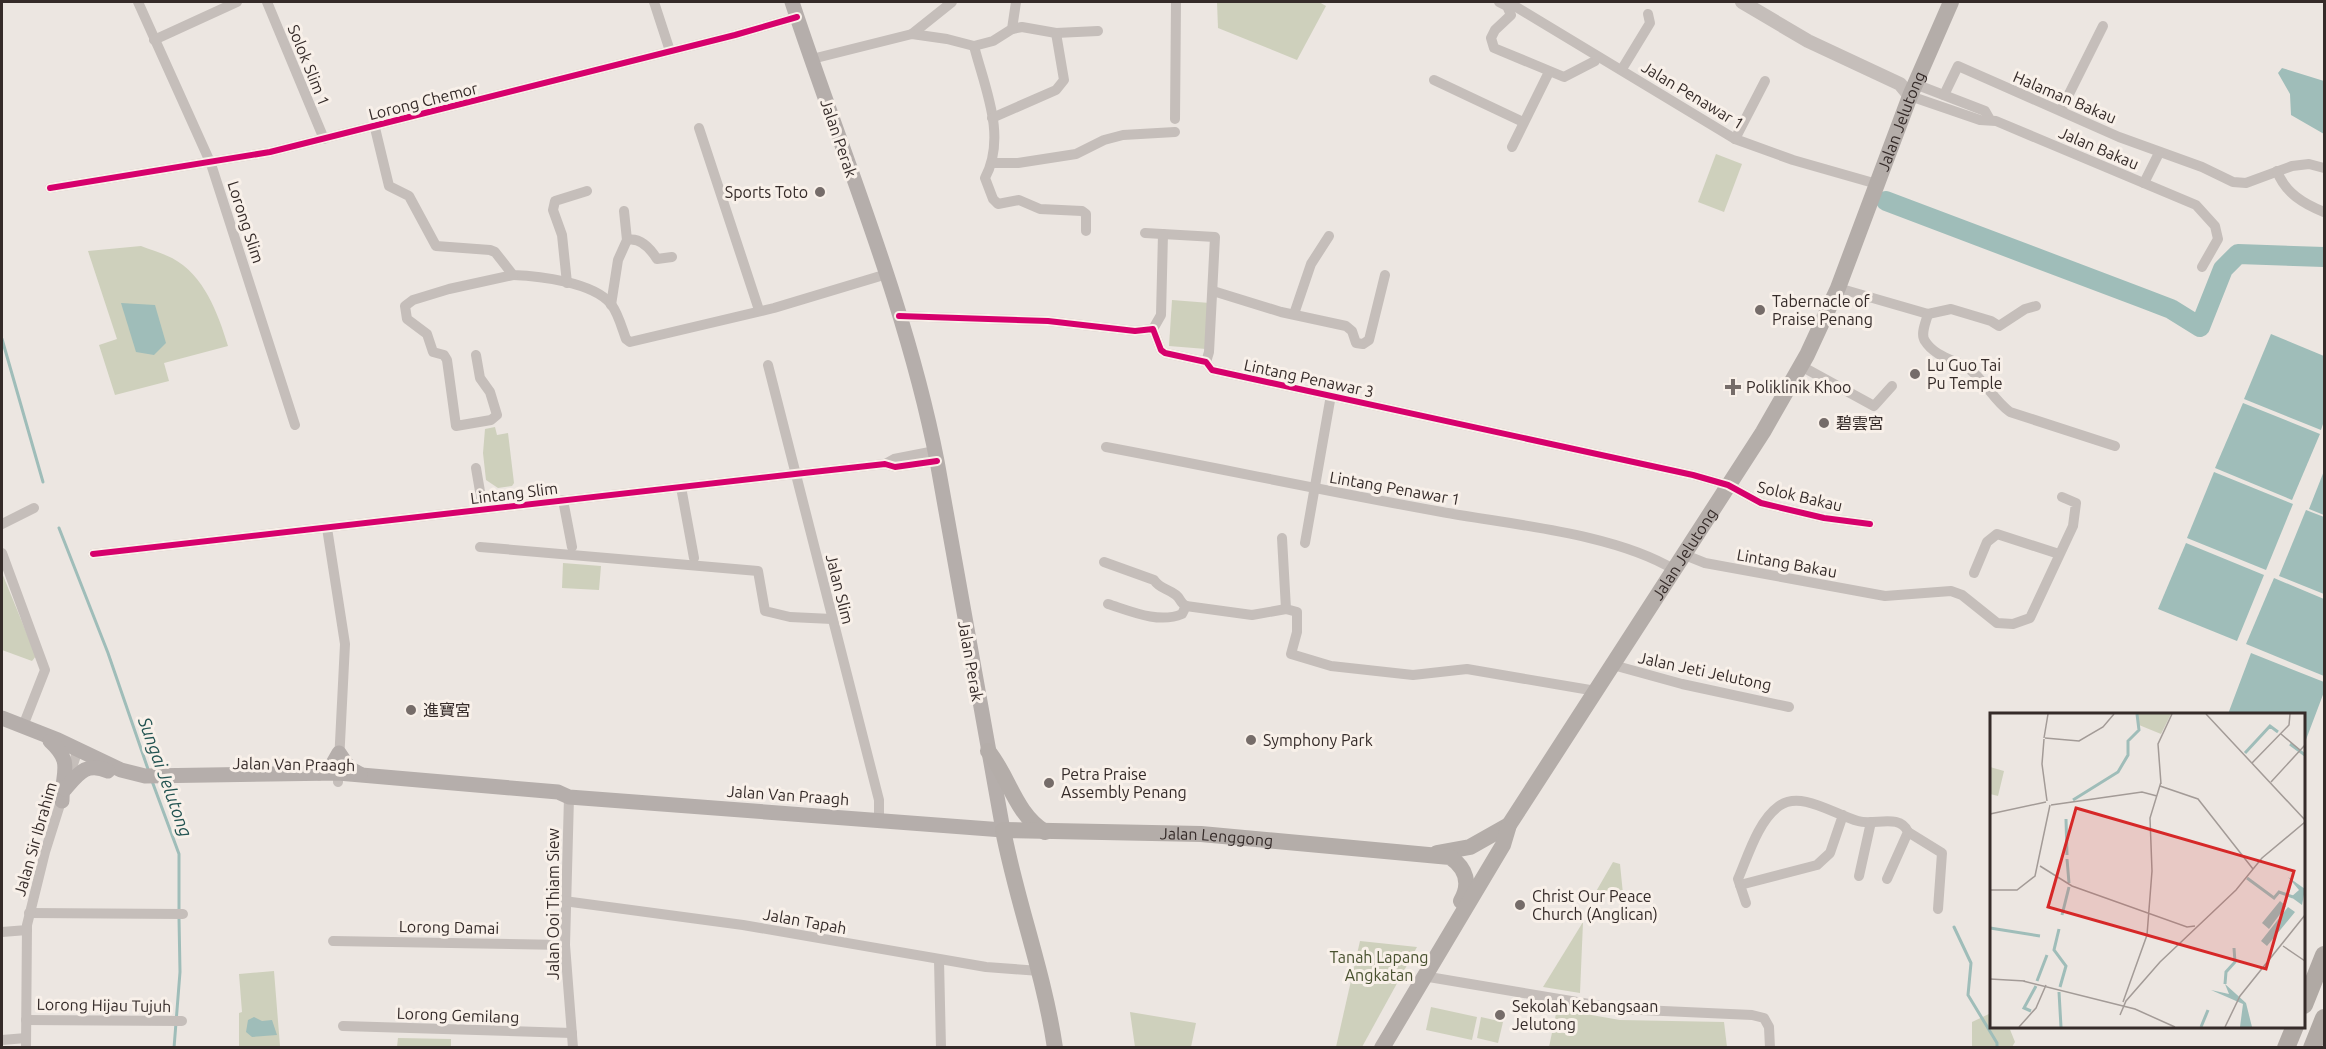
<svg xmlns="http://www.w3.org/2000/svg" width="2326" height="1049" viewBox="0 0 2326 1049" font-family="Ubuntu,'Noto Sans SC',sans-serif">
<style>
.green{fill:#ced0bc}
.water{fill:#9fbdb9}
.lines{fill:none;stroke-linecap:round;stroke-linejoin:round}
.stream{stroke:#9fbdb9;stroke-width:3}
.river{stroke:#9fbdb9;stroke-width:20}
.minor{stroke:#c5beba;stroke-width:10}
.tertiary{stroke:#c5beba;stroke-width:14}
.secondary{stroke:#b5aeab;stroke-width:15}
.primary{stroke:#b4ada9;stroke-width:16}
.trunk{stroke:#b0a9a4;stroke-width:18}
.cycleway-casing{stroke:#f8f0e9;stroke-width:10}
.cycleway{stroke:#d6006c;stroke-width:6}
.poi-dot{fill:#756c69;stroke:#f8f0e9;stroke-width:2}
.labels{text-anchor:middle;stroke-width:6;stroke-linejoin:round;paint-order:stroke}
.street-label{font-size:16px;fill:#352b29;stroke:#f8f0e9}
.poi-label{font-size:16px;fill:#352b29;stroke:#f8f0e9;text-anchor:start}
.park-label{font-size:16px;fill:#48512f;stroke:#f8f0e9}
.water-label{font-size:18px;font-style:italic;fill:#225351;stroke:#f8f0e9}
.inset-river{fill:none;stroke:#9fbdb9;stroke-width:3}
.inset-road{fill:none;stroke:#a39b97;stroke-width:1.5}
.view{fill:#d62828;fill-opacity:0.15;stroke:#d62828;stroke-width:3}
.inset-edge{fill:none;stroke:#352b29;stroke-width:3}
</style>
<rect width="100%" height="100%" fill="#ece6e1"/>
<!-- green -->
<g class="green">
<polygon points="1217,2 1319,2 1326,6 1297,60 1218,28"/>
<polygon points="1716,154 1742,164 1724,212 1698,202"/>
<path d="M141 246C151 250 162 253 172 258 204 275 218 313 228 346L164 363 169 381 115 395 99 345 117 339 88 251Z"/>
<polygon points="1172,300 1210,303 1206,349 1169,346"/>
<polygon points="495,427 497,435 508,433 514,483 512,486 498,488 486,480 483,453 485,429"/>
<polygon points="563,563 601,566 599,590 562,588"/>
<polygon points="2,573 36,656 32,661 2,650"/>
<polygon points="1613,862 1620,864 1623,894 1594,895"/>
<polygon points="1583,922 1580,993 1543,987"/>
<polygon points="1360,941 1417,947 1362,1047 1336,1047"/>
<polygon points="274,971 280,1046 239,1047 239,1013 242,1012 239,974"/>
<polygon points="1431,1007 1477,1017 1472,1040 1426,1030"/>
<polygon points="1557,1009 1620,1020 1724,1022 1727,1047 1549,1047"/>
<polygon points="1130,1012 1196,1023 1191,1047 1135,1047"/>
<polygon points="1991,1013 1992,1026 2009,1027 2015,1042 2012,1047 1972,1047 1972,1022"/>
<polygon points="1481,1017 1503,1022 1498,1043 1477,1038"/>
<polygon points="398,1038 451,1039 451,1047 397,1047"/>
</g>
<!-- water -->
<g class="water">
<polygon points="2282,68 2324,81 2324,134 2291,115 2290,94 2278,73"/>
<polygon points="121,303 155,305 166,343 154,355 136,352"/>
<polygon points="2271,334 2324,356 2324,421 2321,430 2244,399"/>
<polygon points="2243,403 2320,434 2292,500 2215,468"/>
<polygon points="2324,471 2324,515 2309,509"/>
<polygon points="2214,472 2293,504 2266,570 2187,538"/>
<polygon points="2306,510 2324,517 2324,594 2279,576"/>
<polygon points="2186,543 2264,575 2237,641 2158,609"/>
<polygon points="2274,578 2324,599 2324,676 2246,644"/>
<polygon points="2251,653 2324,682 2324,692 2304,745 2304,714 2228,714"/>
<polygon points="254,1017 262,1021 272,1020 277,1035 252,1037 246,1032 248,1020"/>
</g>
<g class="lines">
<!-- stream -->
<g class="stream">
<polyline points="2,339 43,482"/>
<polyline points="59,528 108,653 149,772"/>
<polyline points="152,781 179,854 179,911"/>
<polyline points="1954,927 1971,963 1968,995 1997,1043 1997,1048"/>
<polyline points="174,1048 180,972 179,918"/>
</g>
<!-- river -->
<polyline class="river" points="1886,201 2145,299 2171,309 2200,327 2223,269 2238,254 2324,257"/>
<!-- minor -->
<g class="minor">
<polyline points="138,2 211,164 295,425"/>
<polyline points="267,2 324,139"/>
<polyline points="654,2 670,51"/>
<polyline points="1499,2 1507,6 1511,15 1495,30 1491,38 1494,48 1564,77 1595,61"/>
<polyline points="1508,2 1735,139 1793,160 1877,184"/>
<polyline points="1012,29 1022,27 1056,33 1098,31"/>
<polyline points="912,34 952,2"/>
<polyline points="154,40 237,2"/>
<path d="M974 46C985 89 1007 136 985 178L993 199 998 204 1019 200 1040 209 1082 211 1086 214V231"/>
<polyline points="812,59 912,34 947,39 974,46 993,41 1012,29 1016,2"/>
<polyline points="1622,69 1650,23 1648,14"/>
<polyline points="1434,80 1523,122"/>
<polyline points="1915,84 1985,111 1989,118"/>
<polyline points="1944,95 1958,66 2119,137 2202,167 2233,182 2246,183 2292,166 2309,164 2324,168"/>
<polyline points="1910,96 1980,120 1996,121 2196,205 2215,226 2218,239 2202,267"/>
<polyline points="2061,110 2103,26"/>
<polyline points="992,118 1056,90 1064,80 1056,33"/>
<polyline points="1175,119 1176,2"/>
<path d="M375 128 389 186 409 196 436 246 490 250 495 252 513 275C539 276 593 282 611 304 618 313 622 328 626 339L630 342 774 308 887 274"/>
<polyline points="699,128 759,310"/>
<polyline points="1735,139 1765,81"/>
<polyline points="1512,147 1549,72"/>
<polyline points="993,163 1018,163 1076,154 1104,140 1123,135 1175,132"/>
<path d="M2277 171C2285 193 2304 204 2324 212"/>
<polyline points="2144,183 2159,153"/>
<polyline points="50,188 270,152 735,35 797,17"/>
<polyline points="1145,233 1215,237 1209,352 1206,362"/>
<path d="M627 240C640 237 650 248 657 259L672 257"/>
<polyline points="567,283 562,235 553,210 555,201 587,191"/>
<polyline points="1838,288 1928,314 1951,309 1991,321 1999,326 2025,309 2036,306"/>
<polyline points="1213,291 1281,312 1346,326 1352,331 1356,343 1363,344 1369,340 1385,275"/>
<polyline points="611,305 618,260 627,240 624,211"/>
<polyline points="1294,314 1311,264 1329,236"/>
<path d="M1928 314C1926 322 1920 334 1925 341 1934 356 1954 360 1968 368 1983 378 1994 401 2010 412L2115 446"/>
<polyline points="899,316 1048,321 1135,331 1153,329 1161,350 1165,353 1206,362 1212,370 1693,475 1728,485 1761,503 1824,518 1870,524"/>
<polyline points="1153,329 1161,315 1163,234"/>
<polyline points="476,355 480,378 490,392 497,415 491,420 456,426 447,360 444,355 433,352 427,334 407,319 405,306 413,300 449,289 513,275"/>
<polyline points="768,365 879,800 879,820"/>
<polyline points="1801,366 1874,406 1892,386"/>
<path d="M1106 447C1218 468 1330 492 1442 512 1513 525 1614 533 1675 570"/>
<polyline points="885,464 894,459 935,451"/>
<polyline points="476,468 483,509"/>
<polyline points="681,487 694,558"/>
<polyline points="563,500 572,547"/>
<polyline points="2,524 34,508"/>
<polyline points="327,528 345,644 338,782"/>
<polyline points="1282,538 1286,609 1297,612 1297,632 1291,654 1331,666 1413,675 1467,669 1596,691"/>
<polyline points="1305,543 1331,395"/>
<polyline points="480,547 758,571 765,611 790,617 832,619"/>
<polyline points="2,553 45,670 23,726"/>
<polyline points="93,554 795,474 885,464 895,467 937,461"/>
<polyline points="1685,555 1705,563 1885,596 1951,591 1962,595 1997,623 2013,624 2030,618 2073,526 2076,503 2062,497"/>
<path d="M1104 562 1154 580C1160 589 1167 588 1176 595 1181 599 1180 603 1186 606"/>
<polyline points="1974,573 1987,542 1997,534 2059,554"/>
<path d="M1108 604C1130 611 1159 624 1182 614L1186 606 1252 615 1286 609"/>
<polyline points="1613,665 1682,684 1789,707"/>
<polyline points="68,780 78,749"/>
<polyline points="569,797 565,945 573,1048"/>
<path d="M1843 815 1830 853 1817 865 1740 885 1738 879C1748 856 1758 821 1779 806 1801 790 1835 815 1858 821 1874 826 1900 813 1908 832L1887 879"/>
<polyline points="1908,832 1942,853 1938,909"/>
<polyline points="1859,876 1871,822"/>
<polyline points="1740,885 1746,903"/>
<polyline points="564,901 743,925 986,967 1040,971"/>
<polyline points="29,913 183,914"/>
<polyline points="2,932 27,930"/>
<polyline points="333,941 565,945"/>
<polyline points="939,960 941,1048"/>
<polyline points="1423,976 1619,1009 1752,1015 1764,1018 1769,1027 1770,1048"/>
<polyline points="26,1020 182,1021"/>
<polyline points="343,1026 572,1033"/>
<polyline points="2,1040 26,1038"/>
<polyline points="26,1048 27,925 45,852 63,795"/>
</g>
<!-- tertiary -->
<polyline class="tertiary" points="1742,2 1808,41 1900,84 1910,96"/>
<!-- secondary -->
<g class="secondary">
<path d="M2 718 58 740 121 770 145 776 338 773 558 792 569 797 1003 830 937 461C906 303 842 154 792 2"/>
<path d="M50 741C74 763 62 771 62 801"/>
<polyline points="319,773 331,767 339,753 349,768 360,774"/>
<path d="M65 789C79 773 86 762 108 771"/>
</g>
<!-- primary -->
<g class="primary">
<path d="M988 751C1010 778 1014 812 1045 832"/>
<polyline points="1437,853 1470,847 1509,825"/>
<path id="s1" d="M1055 1048C1044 973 1017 903 1003 830L1201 834 1450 857C1466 868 1471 884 1461 901"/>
<path id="s2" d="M1382 1048 1503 845 1509 825 1763 432 1807 355 1838 288 1910 96 1951 2"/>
</g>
<!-- trunk -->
<g class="trunk">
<polyline points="2304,1005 2324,955"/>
<polyline points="2286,1048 2295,1026"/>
<polyline points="2312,1048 2324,1018"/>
</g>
<defs>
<g id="cycleway">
<polyline points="50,188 270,152 735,35 797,17"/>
<polyline points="899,316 1048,321 1135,331 1153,329 1161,350 1165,353 1206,362 1212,370 1693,475 1728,485 1761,503 1824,518 1870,524"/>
<polyline points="93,554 795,474 885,464 895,467 937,461"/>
</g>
</defs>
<!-- cycleway casing -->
<use href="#cycleway" class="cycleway-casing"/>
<!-- cycleway -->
<use href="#cycleway" class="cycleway"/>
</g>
<!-- markers -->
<g class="poi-dot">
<circle cx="820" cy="192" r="6"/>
<circle cx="1760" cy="310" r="6"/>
<circle cx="1915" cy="374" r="6"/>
<path d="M1730 378h6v6h6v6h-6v6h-6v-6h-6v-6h6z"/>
<circle cx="1824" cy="423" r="6"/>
<circle cx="411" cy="710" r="6"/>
<circle cx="1251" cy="740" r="6"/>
<circle cx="1049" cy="783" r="6"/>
<circle cx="1520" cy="905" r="6"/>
<circle cx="1500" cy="1015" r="6"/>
</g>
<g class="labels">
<!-- street labels -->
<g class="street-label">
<text transform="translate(309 65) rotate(68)" y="6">Solok Slim 1</text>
<text transform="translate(1693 95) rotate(31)" y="6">Jalan Penawar 1</text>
<text transform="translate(2065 97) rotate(23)" y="6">Halaman Bakau</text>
<text transform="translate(423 101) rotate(-14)" y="6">Lorong Chemor</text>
<text dy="6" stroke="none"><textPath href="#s2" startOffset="1066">Jalan Jelutong</textPath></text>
<text transform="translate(839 138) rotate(71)" y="6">Jalan Perak</text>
<text transform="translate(2099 148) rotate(23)" y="6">Jalan Bakau</text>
<text transform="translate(246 222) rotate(72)" y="6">Lorong Slim</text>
<text transform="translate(1309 378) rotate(12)" y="6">Lintang Penawar 3</text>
<text transform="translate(1395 488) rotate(10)" y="6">Lintang Penawar 1</text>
<text transform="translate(514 493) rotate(-7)" y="6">Lintang Slim</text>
<text transform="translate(1800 496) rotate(13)" y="6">Solok Bakau</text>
<text dy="6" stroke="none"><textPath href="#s2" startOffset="580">Jalan Jelutong</textPath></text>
<text transform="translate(1787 563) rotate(10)" y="6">Lintang Bakau</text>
<text transform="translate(840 589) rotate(76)" y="6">Jalan Slim</text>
<text transform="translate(971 661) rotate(80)" y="6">Jalan Perak</text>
<text transform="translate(1705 671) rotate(12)" y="6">Jalan Jeti Jelutong</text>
<text transform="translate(294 764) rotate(1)" y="6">Jalan Van Praagh</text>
<text transform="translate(788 795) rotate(4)" y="6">Jalan Van Praagh</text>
<text dy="6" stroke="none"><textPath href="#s1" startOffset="438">Jalan Lenggong</textPath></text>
<text transform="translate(35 839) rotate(-74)" y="6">Jalan Sir Ibrahim</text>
<text transform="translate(553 904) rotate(-90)" y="6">Jalan Ooi Thiam Siew</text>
<text transform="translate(805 921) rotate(10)" y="6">Jalan Tapah</text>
<text transform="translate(449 927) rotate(1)" y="6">Lorong Damai</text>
<text transform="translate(104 1005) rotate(1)" y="6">Lorong Hijau Tujuh</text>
<text transform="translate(458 1015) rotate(2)" y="6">Lorong Gemilang</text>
</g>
<!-- poi labels -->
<g class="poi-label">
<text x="808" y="198" text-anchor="end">Sports Toto</text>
<text x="1772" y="307">Tabernacle of<tspan x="1772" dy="18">Praise Penang</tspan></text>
<text x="1927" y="371">Lu Guo Tai<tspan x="1927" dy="18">Pu Temple</tspan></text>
<text x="1746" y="393">Poliklinik Khoo</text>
<text x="1836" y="429">碧雲宮</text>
<text x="423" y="716">進寶宮</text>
<text x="1263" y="746">Symphony Park</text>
<text x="1061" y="780">Petra Praise<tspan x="1061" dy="18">Assembly Penang</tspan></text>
<text x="1532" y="902">Christ Our Peace<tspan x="1532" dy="18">Church (Anglican)</tspan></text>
<text x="1512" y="1012">Sekolah Kebangsaan<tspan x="1512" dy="18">Jelutong</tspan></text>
</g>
<!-- park labels -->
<g class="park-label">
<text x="1379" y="963">Tanah Lapang<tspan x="1379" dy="18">Angkatan</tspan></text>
</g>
<!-- water labels -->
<g class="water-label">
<text transform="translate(165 777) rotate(70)" y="6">Sungai Jelutong</text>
</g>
</g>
<!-- overview -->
<g transform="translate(1990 713)">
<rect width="315" height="315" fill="#ece6e1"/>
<path d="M148 1H181L171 21 149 12ZM0 54 14 58 8 83 0 81Z" fill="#ced0bc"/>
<path d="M298 164 315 176 312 192 301 184 309 177ZM290 188 296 193 279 216 272 210ZM298 194 305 199 277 233 271 228ZM235 271 256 290 262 314H250L253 291 221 277 239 281Z" fill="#9fbdb9"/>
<path class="inset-river" d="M300 31 315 42M255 40 280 13 288 19M83 87 128 59 138 42V28L149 17 147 1M76 106 77 142M77 146 79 170M257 165 284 185 289 179 303 184M72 202 79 174M0 215 50 223M69 216 64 237 76 253 70 274M47 268 57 242M235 271 236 259 245 249 244 235M69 279 71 314M41 298 34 295 46 273M211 314 218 297"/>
<path class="inset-road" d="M216 1 315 107M291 21 310 37M54 25 58 1M55 25 89 28 113 14 124 1M54 26 52 51 57 88M262 50 299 12 300 1M281 69 315 32M171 71 168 31 182 1M170 73 208 86 263 156M61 92 152 79 167 83M0 101 56 89M50 153 82 173 197 214 205 213M0 177H27L45 163 60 92M293 233 315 248M0 266 35 268M33 268 145 296 185 314M133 289 157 222 162 158 160 105 171 69M130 302 136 288 170 249 246 177 272 145 315 109M29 314 46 295 56 272M235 314 250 283 315 202"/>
<path class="view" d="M86 95 304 158 276 256 58 194Z"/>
<rect width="315" height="315" class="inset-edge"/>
</g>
<!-- border -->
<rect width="2326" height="1049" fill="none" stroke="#352b29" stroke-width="6"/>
</svg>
